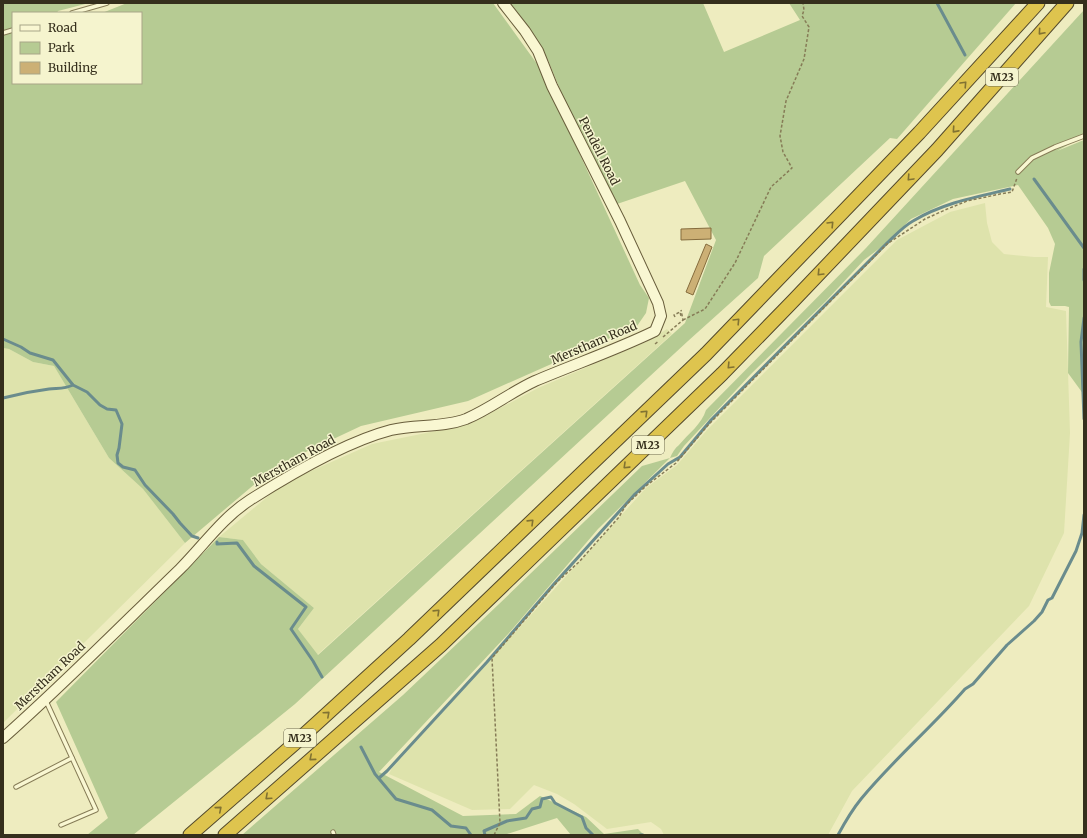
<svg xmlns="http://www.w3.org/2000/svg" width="1087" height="838" viewBox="0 0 1087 838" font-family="Merriweather,serif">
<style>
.farmland{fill:#dee3ac}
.green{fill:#b6cb93}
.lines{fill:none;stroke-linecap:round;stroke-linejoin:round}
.stream{stroke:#6a8c8d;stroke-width:3}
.building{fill:#ccb075;stroke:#856c3d}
.lane-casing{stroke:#867c57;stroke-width:5.5}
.secondary-casing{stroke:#685d3b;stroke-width:12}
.highway-casing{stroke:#53492c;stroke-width:15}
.path{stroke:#867c57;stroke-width:1.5;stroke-dasharray:3 2;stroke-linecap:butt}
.lane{stroke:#f9f7d2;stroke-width:3.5}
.secondary{stroke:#f9f7d2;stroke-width:10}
.highway{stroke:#dec44e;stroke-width:13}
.oneway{stroke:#817232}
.labels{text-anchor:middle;stroke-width:3;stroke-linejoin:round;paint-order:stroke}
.shield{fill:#f5f4ce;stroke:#6f6a51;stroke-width:1}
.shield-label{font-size:11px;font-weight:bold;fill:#352f1c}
.street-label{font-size:12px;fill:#352f1c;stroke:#f5f4ce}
</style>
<rect width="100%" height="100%" fill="#eeecbf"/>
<!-- farmland -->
<g class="farmland">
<polygon points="985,203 987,223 992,242 1004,254 1034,257 1048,257 1046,307 1066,311 1070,433 1064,533 1029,606 852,791 828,835 664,835 661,829 651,822 607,829 574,804 557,794 534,785 510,809 472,810 389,774 392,768 646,488 677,465 707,430 897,240 950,212"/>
<polygon points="667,329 672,334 317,655 298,629 314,608 261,564 243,540 219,537 284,483 372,444 470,424 538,388 646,342"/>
<polygon points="3,348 9,349 33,362 54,366 109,458 143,489 185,543 3,723"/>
</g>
<!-- green -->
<g class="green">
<polygon points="3,3 89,3 58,11 57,13 13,13 13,83 141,83 141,13 102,13 127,3 493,3 540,68 640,285 649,298 646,313 637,326 468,401 361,426 276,466 185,543 143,489 109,458 54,366 33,362 9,349 3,348"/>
<polygon points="510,3 703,3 724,52 800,20 789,3 1016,3 897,139 890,138 764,256 758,278 688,341 295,704 133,835 87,835 108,818 56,702 219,537 243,540 261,564 314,608 298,629 318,655 685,323 716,240 685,181 617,204 581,130 575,126 548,60"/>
<path d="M1084 10V136L1057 151 1084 140V395L1068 373 1069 307 1065 306H1051L1049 302V273L1055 244 1048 228 1018 185 953 199 911 219 884 245 864 260 826 301 751 374 684 446 677 456 670 458 598 529 509 633 379 772 463 816 516 814 540 796 586 817 604 834 638 829 644 835H571L557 818 504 835H242L403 695 499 604 642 466 670 458C672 453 675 448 679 445 688 434 702 424 706 410L866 248Z"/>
</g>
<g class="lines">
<!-- stream -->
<g class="stream">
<polyline points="937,3 965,55"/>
<polyline points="1034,179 1084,248"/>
<polyline points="1084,269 1084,280"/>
<polyline points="1084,318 1081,342 1084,419"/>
<polyline points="3,339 21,347 30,353 53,360 73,385 87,392 100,405 107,409 116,410 122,424 119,448 117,455 118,463 123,467 135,470 145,485 173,514 180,523 192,536 198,538"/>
<path d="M3 398C18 394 33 391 49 389 58 388 65 389 73 385"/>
<polyline points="217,542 217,544 237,543 254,566 306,607 291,629 313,661 322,677"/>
<polyline points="361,747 375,774 396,799 432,810 451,826 466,828 471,835"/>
<path d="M379 778 387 771 487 662 554 584 635 494 668 464 680 457 711 420 884 246C893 238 902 227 913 221 943 203 976 197 1010 189"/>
<polyline points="485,835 484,831 507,821 526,818 532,809 540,807 542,799 551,797 555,803 582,817 586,828 593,835"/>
<polyline points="640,835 643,835"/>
<path d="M838 835C845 822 852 810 861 799 893 760 932 727 965 689L973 684 1007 645 1034 621 1042 612 1048 600 1052 598 1076 551 1082 533 1084 515"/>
</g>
</g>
<!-- building -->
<g class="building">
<polygon points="711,228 711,239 681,240 681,229"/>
<polygon points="706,244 712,247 693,295 686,292"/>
</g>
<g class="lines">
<defs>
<g id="lane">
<polyline points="72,13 107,3"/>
<polyline points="3,33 13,30"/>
<polyline points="1018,172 1032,158 1055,147 1084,136"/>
<polyline points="46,701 96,810 61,825"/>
<polyline points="16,787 72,758"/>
<polyline points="333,832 334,835"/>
</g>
<path id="secondary" d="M3 738C64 684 121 626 180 569 203 546 222 518 250 500 291 474 345 442 391 430 416 424 442 428 466 419 490 409 511 392 535 381 575 364 616 350 655 331L661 316 658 303 620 221 552 86 538 51 525 31 503 3"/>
<g id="highway">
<polyline points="190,835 294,744 409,639 706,354 919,133 1038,3"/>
<polyline points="225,835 441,645 722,374 793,301 937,150 1067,3"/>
</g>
</defs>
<!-- lane casing -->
<use href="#lane" class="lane-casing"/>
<!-- secondary casing -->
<use href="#secondary" class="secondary-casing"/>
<!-- highway casing -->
<use href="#highway" class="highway-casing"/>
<!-- path -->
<g class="path">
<polyline points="675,317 674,315 680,312 681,316"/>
<polyline points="683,320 705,309 735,263 771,187 792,168 783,152 780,136 786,101 804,59 809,27 802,16 804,10 803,3"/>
<polyline points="663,337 683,320 681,310"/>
<polyline points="655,344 659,341"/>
<polyline points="494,835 500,823 492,658 557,582 580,561 619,517 626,505 646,486 676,463 709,424 887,244 925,219 945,210 967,201 1000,194 1012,192 1017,178"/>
</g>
<!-- lane -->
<use href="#lane" class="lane"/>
<!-- secondary -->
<use href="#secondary" class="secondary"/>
<!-- highway -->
<use href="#highway" class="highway"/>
</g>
<!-- one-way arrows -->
<defs><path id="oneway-chevron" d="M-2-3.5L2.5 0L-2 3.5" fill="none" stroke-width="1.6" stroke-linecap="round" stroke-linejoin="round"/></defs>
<g class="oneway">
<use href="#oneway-chevron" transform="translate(1041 32) rotate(131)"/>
<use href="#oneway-chevron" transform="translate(964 84) rotate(-47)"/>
<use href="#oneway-chevron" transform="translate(955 130) rotate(132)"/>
<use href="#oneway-chevron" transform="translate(910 178) rotate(133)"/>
<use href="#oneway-chevron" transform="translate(831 224) rotate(-46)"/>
<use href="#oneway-chevron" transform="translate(820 273) rotate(134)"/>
<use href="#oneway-chevron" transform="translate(737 321) rotate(-46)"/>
<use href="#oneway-chevron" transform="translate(730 366) rotate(134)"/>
<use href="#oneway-chevron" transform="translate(645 413) rotate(-44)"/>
<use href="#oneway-chevron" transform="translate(626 466) rotate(136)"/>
<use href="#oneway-chevron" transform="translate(531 522) rotate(-44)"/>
<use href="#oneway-chevron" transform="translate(437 612) rotate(-44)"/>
<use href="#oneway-chevron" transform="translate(327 714) rotate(-42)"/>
<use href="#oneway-chevron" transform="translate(312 758) rotate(139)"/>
<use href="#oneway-chevron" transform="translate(268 797) rotate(138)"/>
<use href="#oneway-chevron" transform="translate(219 809) rotate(-41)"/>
</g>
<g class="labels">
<!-- shield labels -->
<g class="shield">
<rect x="986" y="68" width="32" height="18" rx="3"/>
<rect x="632" y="436" width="32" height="18" rx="3"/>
<rect x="284" y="729" width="32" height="18" rx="3"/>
</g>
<g class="shield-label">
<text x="1002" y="81">M23</text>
<text x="648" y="449">M23</text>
<text x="300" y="742">M23</text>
</g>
<!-- street labels -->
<g class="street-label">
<text transform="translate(599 151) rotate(63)" y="4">Pendell Road</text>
<text transform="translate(594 343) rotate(-23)" y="4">Merstham Road</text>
<text transform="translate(294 461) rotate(-29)" y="4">Merstham Road</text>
<text transform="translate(50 676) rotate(-44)" y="4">Merstham Road</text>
</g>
</g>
<!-- border -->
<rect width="1087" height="838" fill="none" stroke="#352f1c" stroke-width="8"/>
<!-- legend -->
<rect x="12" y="12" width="130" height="72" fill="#f5f4ce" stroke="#a8a587"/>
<rect x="20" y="25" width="20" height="6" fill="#f9f7d2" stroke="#a8a587"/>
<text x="48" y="32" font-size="12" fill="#352f1c">Road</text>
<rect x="20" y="42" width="20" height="12" fill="#b6cb93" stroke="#a8a587"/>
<text x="48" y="52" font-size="12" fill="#352f1c">Park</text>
<rect x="20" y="62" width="20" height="12" fill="#ccb075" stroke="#a8a587"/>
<text x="48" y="72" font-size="12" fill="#352f1c">Building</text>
</svg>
